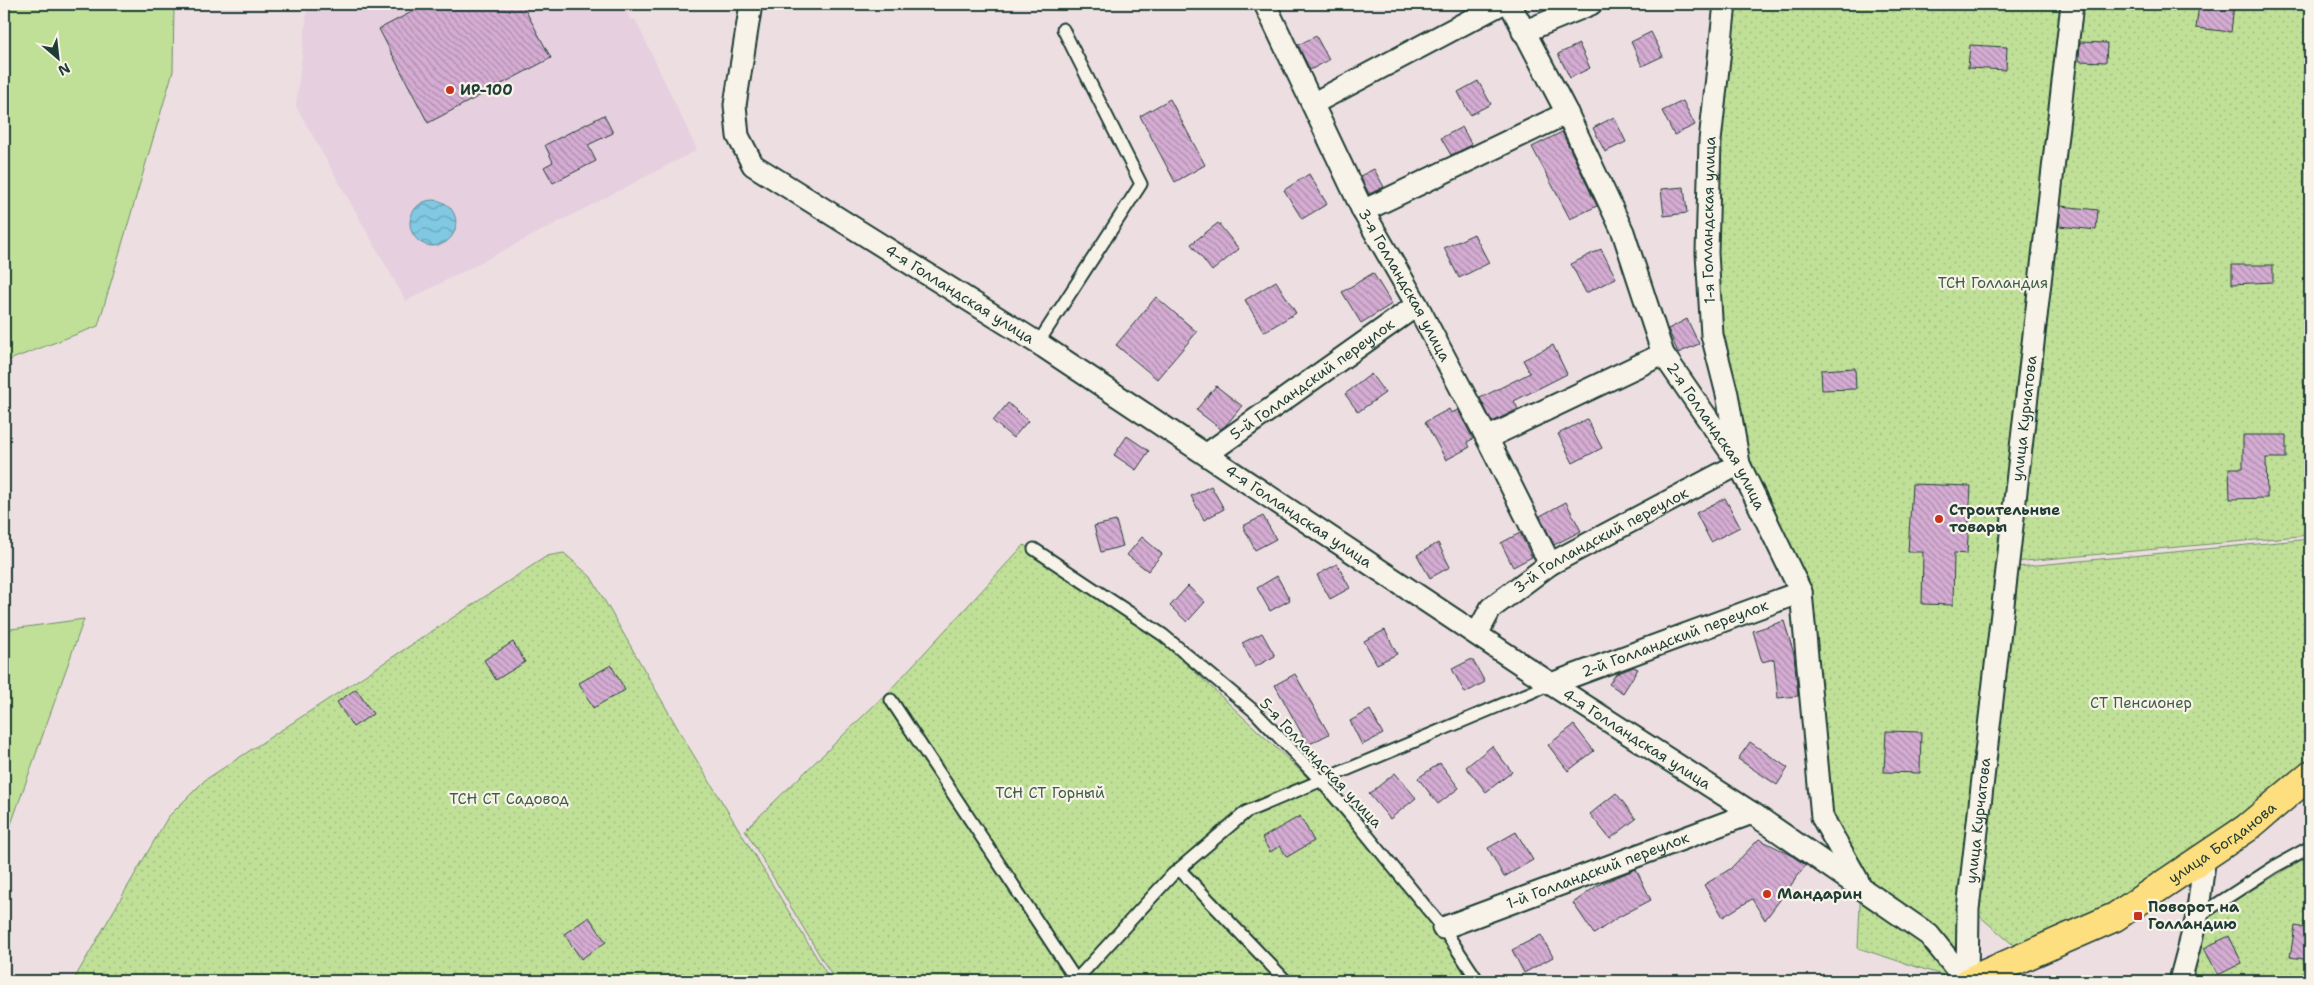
<svg xmlns="http://www.w3.org/2000/svg" width="2314" height="985" viewBox="0 0 2314 985" font-family="'Shantell Sans',sans-serif">
<style>
.built{fill:#e6cfde}
.green{fill:#c0e098;stroke:#708e66}
.garden{fill:url(#garden-dots);stroke:#708e66}
.water{fill:url(#water-waves);stroke:#5a909c}
.building{fill:url(#building-back-hatch);stroke:#1f3d34}
.lines{fill:none;stroke-linecap:round;stroke-linejoin:round}
.lane-casing{stroke:#1f3d34;stroke-width:15}
.street-casing{stroke:#1f3d34;stroke-width:25}
.primary-casing{stroke:#1f3d34;stroke-width:31}
.lane{stroke:#f7f3e8;stroke-width:11}
.street{stroke:#f7f3e8;stroke-width:21}
.primary{stroke:#fedf80;stroke-width:28}
.poi-dot{fill:#c8321e;stroke:#f7f3e8;stroke-width:2}
.labels{text-anchor:middle;stroke-width:4.5;stroke-linejoin:round;paint-order:stroke}
.poi-label{font-size:15px;font-weight:bold;fill:#1f3d34;stroke:#f7f3e8;text-anchor:start}
.street-label{font-size:15px;fill:#1f3d34;stroke:#f7f3e8}
.park-label{font-size:15px;fill:#3f5e48;stroke:#f7f3e8}
</style>
<defs>
<pattern id="garden-dots" width="8" height="8" patternUnits="userSpaceOnUse" patternTransform="scale(1.25)"><rect width="8" height="8" fill="#c0e098"/><path d="M2 2h.1M6 6h.1" fill="none" stroke="#a5c184" stroke-width="1.8" stroke-linecap="round"/></pattern>
<pattern id="water-waves" width="16" height="10" patternUnits="userSpaceOnUse" patternTransform="scale(1.25)"><rect width="16" height="10" fill="#81c8e2"/><path d="M0 5q4-4 8 0t8 0" fill="none" stroke="#69a4b8"/></pattern>
<pattern id="building-back-hatch" width="6" height="6" patternUnits="userSpaceOnUse" patternTransform="scale(1.25)"><rect width="6" height="6" fill="#d5acd3"/><path d="M-1 5l2 2M0 0l6 6M5-1l2 2" fill="none" stroke="#ac8dac"/></pattern>
</defs>
<rect width="100%" height="100%" fill="#eddee2"/>
<filter id="ink" filterUnits="userSpaceOnUse"><feTurbulence type="fractalNoise" baseFrequency=".02" numOctaves="2"/><feDisplacementMap in="SourceGraphic" scale="10" xChannelSelector="R" yChannelSelector="G"/><feConvolveMatrix kernelMatrix="1 2 1 2 8 2 1 2 1" color-interpolation-filters="sRGB"/></filter>
<g filter="url(#ink)">
<!-- built -->
<polygon class="built" points="308,4 623,4 631,20 635,19 697,150 406,301 296,106"/>
<!-- green -->
<g class="green">
<polygon points="4,4 174,4 173,71 98,326 4,362"/>
<polygon points="84,619 5,841 4,845 4,630"/>
</g>
<!-- garden -->
<g class="garden">
<polygon points="1727,4 2310,4 2303,383 2310,395 2310,535 2003,563 1968,909 1948,977 1858,948 1861,884 1823,817 1802,590 1741,463 1714,335 1712,139"/>
<polygon points="2310,539 2310,757 2275,789 2102,914 2018,949 1970,908 2006,568"/>
<polygon points="1024,545 1161,640 1324,793 1439,931 1470,981 835,981 745,830 889,691"/>
<polygon points="564,553 591,577 685,741 831,981 73,981 168,817 205,780 547,556"/>
<polygon points="2310,855 2310,981 2186,981 2203,919"/>
</g>
<!-- water -->
<circle class="water" cx="433" cy="223" r="23"/>
<!-- building -->
<g class="building">
<polygon points="427,4 522,4 551,58 428,123 379,29"/>
<polygon points="2199,4 2234,5 2231,32 2196,28"/>
<polygon points="1651,32 1663,56 1642,66 1631,42"/>
<polygon points="1316,36 1329,60 1310,70 1298,45"/>
<polygon points="2080,42 2107,43 2106,62 2079,61"/>
<polygon points="1579,44 1590,68 1570,78 1558,54"/>
<polygon points="1970,45 2007,47 2006,70 1968,68"/>
<polygon points="1478,81 1491,104 1470,115 1458,92"/>
<polygon points="1170,99 1205,165 1175,182 1140,116"/>
<polygon points="1683,101 1695,125 1674,135 1662,111"/>
<polygon points="604,115 613,133 588,145 596,161 553,183 544,167 553,162 545,145"/>
<polygon points="1614,117 1626,142 1605,152 1593,128"/>
<polygon points="1462,127 1472,145 1451,155 1441,138"/>
<polygon points="1562,132 1597,206 1570,219 1532,147"/>
<polygon points="1374,169 1384,187 1369,194 1360,176"/>
<polygon points="1309,174 1327,204 1302,219 1284,190"/>
<polygon points="1684,187 1687,213 1664,216 1661,189"/>
<polygon points="2061,206 2098,210 2096,230 2059,226"/>
<polygon points="1218,223 1239,249 1212,271 1191,244"/>
<polygon points="1474,234 1489,263 1459,278 1444,248"/>
<polygon points="1601,249 1616,278 1586,293 1571,264"/>
<polygon points="2232,265 2273,265 2273,282 2232,284"/>
<polygon points="1373,273 1392,304 1361,323 1342,292"/>
<polygon points="1276,281 1296,313 1264,332 1245,300"/>
<polygon points="1156,297 1197,332 1157,379 1116,345"/>
<polygon points="1687,319 1699,344 1678,353 1668,329"/>
<polygon points="1553,345 1567,374 1514,401 1518,409 1492,422 1480,398 1530,373 1523,360"/>
<polygon points="1855,368 1856,389 1822,390 1821,370"/>
<polygon points="1371,374 1385,393 1358,412 1345,394"/>
<polygon points="1216,386 1242,406 1227,424 1221,429 1196,410"/>
<polygon points="1008,403 1028,421 1013,438 993,421"/>
<polygon points="1449,409 1451,413 1458,410 1473,439 1467,442 1470,447 1446,460 1425,422"/>
<polygon points="1587,419 1602,448 1573,463 1558,434"/>
<polygon points="2243,435 2286,435 2286,458 2266,458 2267,498 2230,499 2229,468 2243,468"/>
<polygon points="1127,436 1149,451 1136,470 1114,455"/>
<polygon points="1912,484 1971,486 1967,554 1954,553 1953,605 1922,604 1923,552 1908,552"/>
<polygon points="1211,486 1224,509 1204,520 1191,496"/>
<polygon points="1725,498 1740,527 1711,542 1696,513"/>
<polygon points="1566,502 1581,531 1554,545 1540,516"/>
<polygon points="1263,516 1276,539 1255,550 1243,526"/>
<polygon points="1116,521 1123,546 1101,552 1094,526"/>
<polygon points="1520,533 1532,557 1513,567 1501,543"/>
<polygon points="1142,537 1162,554 1148,571 1127,555"/>
<polygon points="1438,543 1450,567 1430,578 1417,555"/>
<polygon points="1337,564 1350,588 1330,599 1317,575"/>
<polygon points="1277,576 1290,600 1270,611 1257,588"/>
<polygon points="1188,586 1205,602 1187,622 1170,606"/>
<polygon points="1784,621 1794,654 1798,696 1778,698 1774,659 1762,662 1753,631"/>
<polygon points="1385,630 1397,654 1377,664 1364,641"/>
<polygon points="1262,633 1275,656 1255,667 1242,643"/>
<polygon points="513,642 525,662 496,680 484,660"/>
<polygon points="1472,659 1485,682 1465,693 1452,669"/>
<polygon points="611,665 625,690 593,708 579,683"/>
<polygon points="1634,667 1638,669 1623,693 1609,684 1616,674"/>
<polygon points="1295,674 1329,734 1308,745 1275,685"/>
<polygon points="356,689 373,714 353,727 337,702"/>
<polygon points="1370,710 1383,734 1362,745 1350,721"/>
<polygon points="1574,725 1594,751 1568,771 1548,745"/>
<polygon points="1886,731 1921,732 1920,773 1884,772"/>
<polygon points="1750,742 1788,768 1777,785 1738,759"/>
<polygon points="1492,746 1512,772 1486,792 1466,767"/>
<polygon points="1440,763 1459,788 1438,804 1418,778"/>
<polygon points="1395,773 1416,798 1390,819 1369,794"/>
<polygon points="1616,793 1636,819 1610,839 1590,814"/>
<polygon points="1300,816 1314,841 1287,857 1280,846 1270,852 1262,838"/>
<polygon points="1516,832 1533,860 1504,877 1488,848"/>
<polygon points="1759,839 1789,854 1806,865 1765,920 1752,899 1723,917 1704,885 1730,869"/>
<polygon points="1636,869 1651,900 1617,918 1594,934 1573,903 1598,885"/>
<polygon points="589,917 606,942 581,959 564,934"/>
<polygon points="2295,926 2310,929 2310,960 2290,957"/>
<polygon points="1541,935 1553,957 1524,973 1512,950"/>
<polygon points="2229,936 2242,963 2218,975 2204,948"/>
</g>
<g class="lines">
<defs>
<g id="lane">
<polyline points="1038,343 1141,184 1063,29"/>
<polyline points="1034,549 1163,635 1254,711 1322,782 1358,824 1443,928 1478,981"/>
<polyline points="891,700 1076,980"/>
<polyline points="1179,869 1286,981"/>
<polyline points="2197,917 2274,867 2310,847"/>
<polyline points="1075,981 1172,875 1246,812 1551,684"/>
</g>
<g id="street">
<path id="s1" d="M751 4 735 105 738 136 753 165 1044 347 1551 684 1752 813 1929 935 1966 981"/>
<path id="s2" d="M1265 4 1363 211 1417 305 1487 438 1550 564"/>
<path id="s3" d="M1510 4 1567 113 1623 232 1663 354 1739 464 1801 592 1822 817 1858 881"/>
<polyline points="1523,32 1591,4"/>
<polyline points="1314,103 1501,4"/>
<polyline points="1363,211 1567,113"/>
<polyline points="1487,438 1663,354"/>
<path id="s4" d="M1207 454 1417 305"/>
<path id="s5" d="M1477 634 1491 608 1550 564 1739 464 1727 394 1712 335 1707 253 1710 141 1725 4"/>
<path id="s6" d="M1551 684 1801 592"/>
<path id="s7" d="M1443 928 1752 813"/>
<path id="s8" d="M1967 981 1968 909 2072 4"/>
<polyline points="2180,981 2197,917 2205,856"/>
</g>
<g id="primary">
<path id="s9" d="M1969 981 2115 917 2247 828 2310 775"/>
</g>
</defs>
<!-- lane casing -->
<use href="#lane" class="lane-casing"/>
<!-- street casing -->
<use href="#street" class="street-casing"/>
<!-- primary casing -->
<use href="#primary" class="primary-casing"/>
<!-- lane -->
<use href="#lane" class="lane"/>
<!-- street -->
<use href="#street" class="street"/>
<!-- primary -->
<use href="#primary" class="primary"/>
</g>
</g>
<!-- markers -->
<g class="poi-dot">
<circle cx="450" cy="90" r="5"/>
<circle cx="1939" cy="519" r="5"/>
<circle cx="1767" cy="894" r="5"/>
<rect x="2133" y="911" width="10" height="10" rx="2.5"/>
</g>
<g class="labels">
<!-- poi labels -->
<g class="poi-label">
<text x="460" y="95">ИР-100</text>
<text x="1949" y="515">Строительные<tspan x="1949" dy="17">товары</tspan></text>
<text x="1777" y="899">Мандарин</text>
<text x="2148" y="912">Поворот на<tspan x="2148" dy="17">Голландию</tspan></text>
</g>
<!-- street labels -->
<g class="street-label">
<text dy="5" stroke="none"><textPath href="#s5" startOffset="564">1-я Голландская улица</textPath></text>
<text dy="5" stroke="none"><textPath href="#s2" startOffset="314">3-я Голландская улица</textPath></text>
<text dy="5" stroke="none"><textPath href="#s1" startOffset="410">4-я Голландская улица</textPath></text>
<text dy="5" stroke="none"><textPath href="#s4" startOffset="129">5-й Голландский переулок</textPath></text>
<text dy="5" stroke="none"><textPath href="#s8" startOffset="566">улица Курчатова</textPath></text>
<text dy="5" stroke="none"><textPath href="#s3" startOffset="481">2-я Голландская улица</textPath></text>
<text dy="5" stroke="none"><textPath href="#s1" startOffset="815">4-я Голландская улица</textPath></text>
<text dy="5" stroke="none"><textPath href="#s5" startOffset="159">3-й Голландский переулок</textPath></text>
<text dy="5" stroke="none"><textPath href="#s6" startOffset="132">2-й Голландский переулок</textPath></text>
<text dy="5" stroke="none"><textPath href="#s1" startOffset="1220">4-я Голландская улица</textPath></text>
<text transform="translate(1321 763) rotate(47)" y="5">5-я Голландская улица</text>
<text dy="5" stroke="none"><textPath href="#s8" startOffset="161">улица Курчатова</textPath></text>
<text dy="5" stroke="none"><textPath href="#s9" startOffset="290">улица Богданова</textPath></text>
<text dy="5" stroke="none"><textPath href="#s7" startOffset="165">1-й Голландский переулок</textPath></text>
</g>
<!-- park labels -->
<g class="park-label">
<text x="1993" y="288">ТСН Голландия</text>
<text x="2141" y="708">СТ Пенсионер</text>
<text x="1050" y="798">ТСН СТ Горный</text>
<text x="509" y="804">ТСН СТ Садовод</text>
</g>
</g>
<!-- margin -->
<rect width="2314" height="985" fill="none" stroke="#f7f3e8" stroke-width="20"/>
<rect x="10" y="10" width="2294" height="965" fill="none" stroke="#1f3d34" stroke-width="2" filter="url(#ink)"/>
<!-- north arrow -->
<g transform="translate(58 58) rotate(152)" stroke="#f7f3e8" stroke-width="4" paint-order="stroke">
<path d="M0-4L9 19L0 12L-9 19Z" fill="#1f3d34"/>
<text y="-8" font-size="14" font-weight="bold" text-anchor="middle" fill="#1f3d34">N</text>
</g>
</svg>
